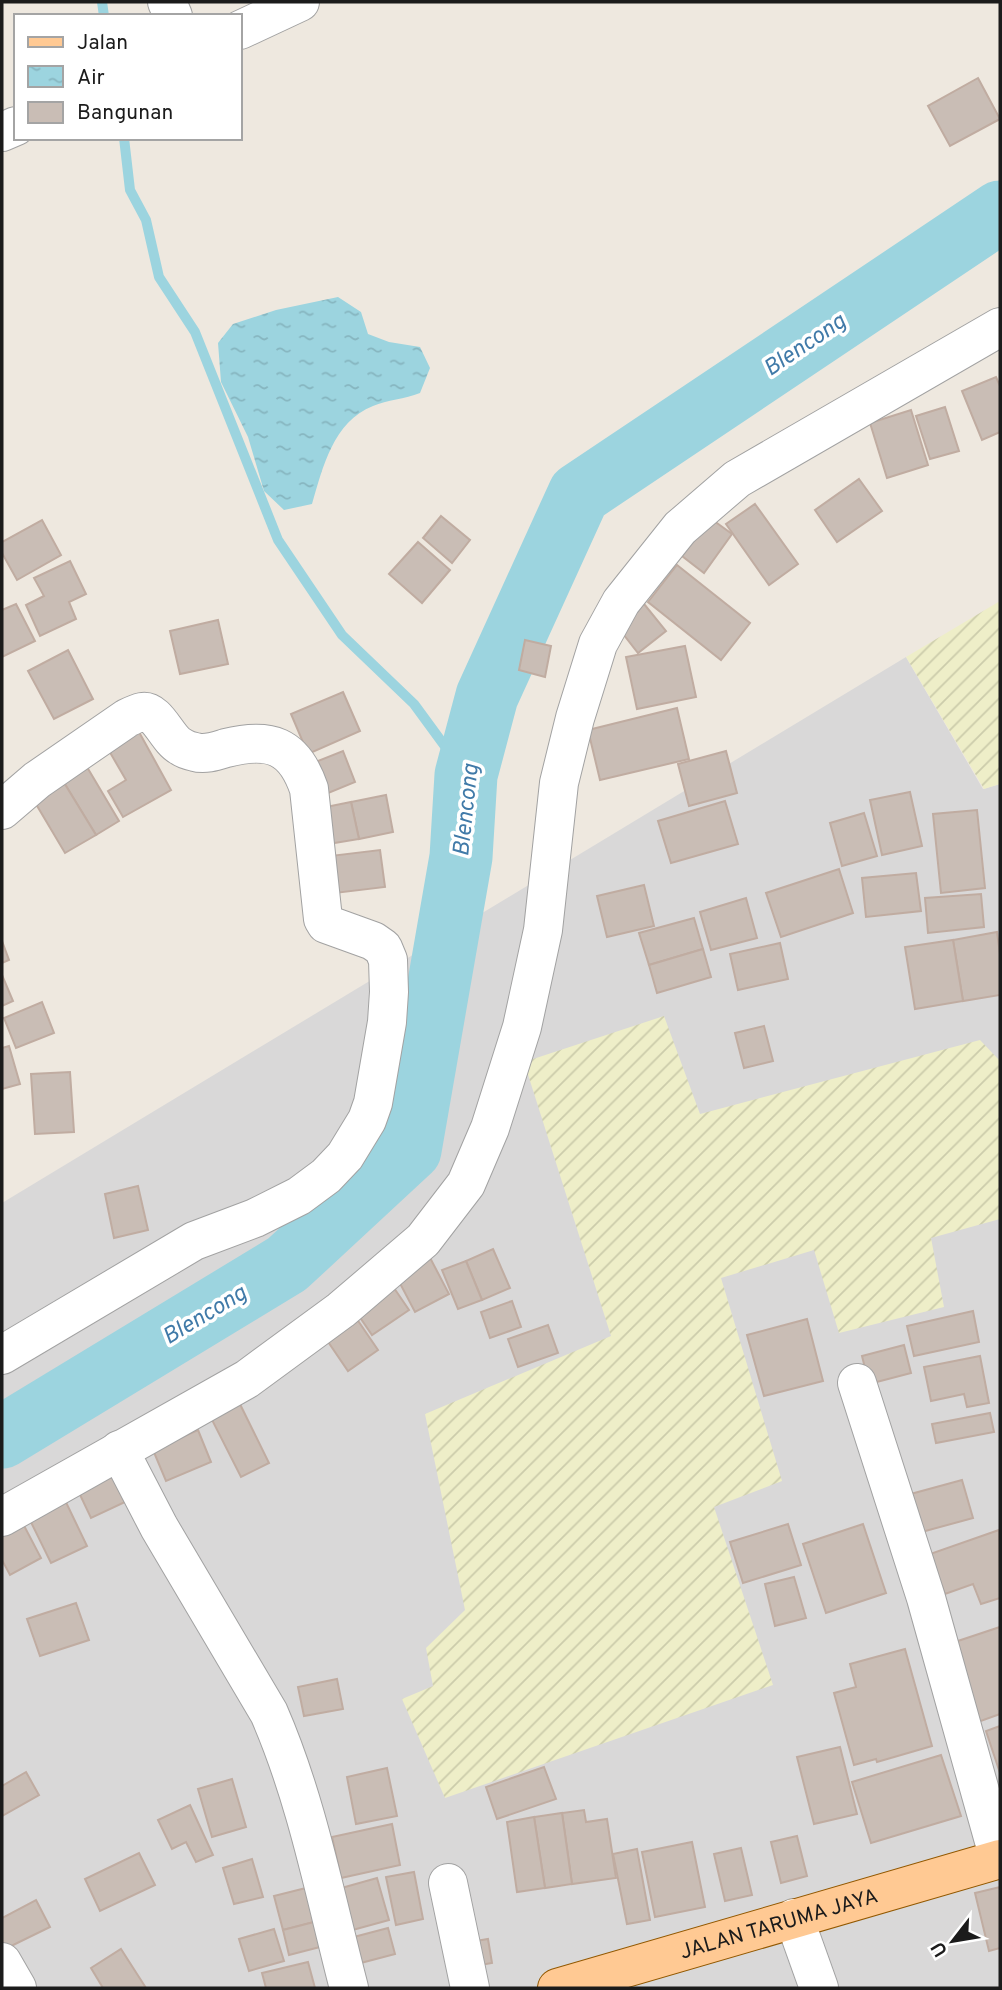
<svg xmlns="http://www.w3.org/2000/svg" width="1002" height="1990" viewBox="0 0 1002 1990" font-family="Overpass,sans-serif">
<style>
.residential{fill:#d9d8d8}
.farmland{fill:url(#farmland-furrows)}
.water{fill:url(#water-ripples)}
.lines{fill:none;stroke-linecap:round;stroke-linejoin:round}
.stream{stroke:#9cd4df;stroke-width:10}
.river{stroke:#9cd4df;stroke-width:63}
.building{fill:#c9bdb5;stroke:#c0aca1;stroke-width:2}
.minor-casing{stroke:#a2a2a2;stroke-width:40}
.major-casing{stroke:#925800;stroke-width:40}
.minor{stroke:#fff;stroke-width:38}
.major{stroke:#ffc993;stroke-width:38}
.labels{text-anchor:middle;stroke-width:7;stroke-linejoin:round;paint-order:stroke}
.street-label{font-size:21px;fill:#1b1b1b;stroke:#fff}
.water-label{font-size:23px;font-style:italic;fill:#407aa8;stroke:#fff}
</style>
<defs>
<pattern id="farmland-furrows" width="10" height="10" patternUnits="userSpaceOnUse" patternTransform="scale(1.75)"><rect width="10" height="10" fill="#eeeec8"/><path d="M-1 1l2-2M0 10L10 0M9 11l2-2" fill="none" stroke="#ccccab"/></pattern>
<pattern id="water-ripples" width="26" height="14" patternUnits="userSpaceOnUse" patternTransform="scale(1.75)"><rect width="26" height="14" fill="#9cd4df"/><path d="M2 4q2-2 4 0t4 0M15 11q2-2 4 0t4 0" fill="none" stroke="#86b5bf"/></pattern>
</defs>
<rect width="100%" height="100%" fill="#eee8df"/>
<!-- residential -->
<polygon class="residential" points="906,657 983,789 1000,784 1000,1988 2,1988 2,1203"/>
<!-- farmland -->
<g class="farmland">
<polygon points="1000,601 1000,784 984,789 906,657"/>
<polygon points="664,1016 700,1114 980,1040 1000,1061 1000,1219 931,1238 944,1307 839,1333 814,1250 721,1278 782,1481 714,1507 773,1685 445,1798 402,1699 433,1686 426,1648 465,1610 425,1414 611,1336 524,1062"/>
</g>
<!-- water -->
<path class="water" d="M338 297 361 312 368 334 389 342 420 347 430 368 420 393C405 399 387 400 373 406 333 422 323 467 312 504L284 510 264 491 248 437 221 382 218 343 233 324 276 310Z"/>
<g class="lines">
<!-- stream -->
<g class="stream">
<polyline points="102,2 104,16"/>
<polyline points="124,138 130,190 146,220 159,277 195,332 278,540 342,635 414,704 466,775"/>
</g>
<!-- river -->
<polyline class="river" points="2,1437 287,1264 410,1150 461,857 466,775 487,696 579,494 1000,212"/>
</g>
<!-- building -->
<g class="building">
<polygon points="978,78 1000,119 950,146 928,106"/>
<polygon points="996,377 1000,386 1000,432 982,440 962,391"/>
<polygon points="945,407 959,451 930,459 916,416"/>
<polygon points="911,410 928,465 887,478 870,423"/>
<polygon points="859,479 882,511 837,542 815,510"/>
<polygon points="755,504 798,564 769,585 726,524"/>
<polygon points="441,516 470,540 452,563 423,538"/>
<polygon points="710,518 732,534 704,573 682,556"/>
<polygon points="42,520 61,555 17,580 2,553 2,542"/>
<polygon points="418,542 450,570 422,603 389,574"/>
<polygon points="70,561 86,594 69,602 76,619 40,636 26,605 44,596 34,578"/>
<polygon points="677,565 750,623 721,660 648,602"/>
<polygon points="640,599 666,631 638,653 613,621"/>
<polygon points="16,604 35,641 2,657 2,610"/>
<polygon points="218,620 228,664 180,674 170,631"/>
<polygon points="525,640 551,646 545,677 519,670"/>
<polygon points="685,646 696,697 637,709 626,657"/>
<polygon points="68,650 93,699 54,719 28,671"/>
<polygon points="343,692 360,731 308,754 291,714"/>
<polygon points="677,708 689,759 600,780 588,730"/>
<polygon points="139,732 171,790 123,817 108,791 126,780 108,749"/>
<polygon points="343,751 355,782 321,796 308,765"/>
<polygon points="726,751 737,793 689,806 678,764"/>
<polygon points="87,767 119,821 96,835 63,781"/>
<polygon points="63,781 96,835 65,853 33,799"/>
<polygon points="910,792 922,846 882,855 870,800"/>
<polygon points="386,795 393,832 359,839 351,802"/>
<polygon points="725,801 738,844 671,863 658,821"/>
<polygon points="351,802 359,839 328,844 321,808"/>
<polygon points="977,810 985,888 941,893 933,814"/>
<polygon points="864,813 877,856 842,866 830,823"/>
<polygon points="380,850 385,887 335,893 330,856"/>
<polygon points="839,869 853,913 781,937 766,893"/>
<polygon points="916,873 921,911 866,917 862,878"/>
<polygon points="644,885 654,926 607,937 597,896"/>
<polygon points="981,894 984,927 928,933 925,898"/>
<polygon points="746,898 757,938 711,950 700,912"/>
<polygon points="694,918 703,949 649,965 639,933"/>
<polygon points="997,932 1000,954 1000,995 963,1001 953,940"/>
<polygon points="953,940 963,1001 915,1009 905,947"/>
<polygon points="2,941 9,960 2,963"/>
<polygon points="780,943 788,979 738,990 730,954"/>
<polygon points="703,949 711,977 657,993 649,965"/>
<polygon points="2,975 13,1001 2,1006"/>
<polygon points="42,1002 54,1033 16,1048 4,1018"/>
<polygon points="764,1026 773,1061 744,1068 735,1033"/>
<polygon points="9,1046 20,1084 2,1089 2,1048"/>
<polygon points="70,1072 74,1132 35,1134 31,1074"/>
<polygon points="138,1186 148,1230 114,1238 105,1194"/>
<polygon points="493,1249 510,1288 482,1300 466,1261"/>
<polygon points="427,1252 449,1294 415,1312 393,1270"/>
<polygon points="466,1261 482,1300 458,1309 442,1270"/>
<polygon points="394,1288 409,1310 372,1335 357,1313"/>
<polygon points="512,1301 521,1327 490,1338 481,1312"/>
<polygon points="350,1309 378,1350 348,1371 320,1330"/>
<polygon points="973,1311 979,1342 914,1356 907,1326"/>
<polygon points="807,1319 823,1381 764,1396 747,1335"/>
<polygon points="548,1325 558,1353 518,1367 508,1339"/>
<polygon points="904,1345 911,1373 869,1384 862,1356"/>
<polygon points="980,1356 989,1403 967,1407 964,1394 931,1401 924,1367"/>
<polygon points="235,1394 269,1463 241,1477 206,1408"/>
<polygon points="990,1413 994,1432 936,1443 932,1424"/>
<polygon points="198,1430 211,1462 166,1481 153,1450"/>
<polygon points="107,1463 125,1502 91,1518 73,1480"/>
<polygon points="962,1480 973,1518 918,1533 907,1495"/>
<polygon points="62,1494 87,1546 51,1563 26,1512"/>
<polygon points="20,1518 41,1558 10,1575 2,1560 2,1527"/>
<polygon points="788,1524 801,1565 743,1583 730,1542"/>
<polygon points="863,1524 886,1593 826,1613 803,1544"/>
<polygon points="999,1530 1000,1598 981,1604 973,1584 945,1594 930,1554"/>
<polygon points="794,1577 806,1618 775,1626 765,1584"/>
<polygon points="76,1603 89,1640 40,1656 27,1619"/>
<polygon points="1000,1627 1000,1714 978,1722 952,1643"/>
<polygon points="905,1649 932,1746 877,1762 876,1759 854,1765 834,1693 856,1687 850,1664"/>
<polygon points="337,1679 343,1709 304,1716 298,1687"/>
<polygon points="1000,1726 1000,1773 986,1731"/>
<polygon points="840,1747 857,1814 814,1824 797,1757"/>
<polygon points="941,1755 961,1816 871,1843 852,1782"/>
<polygon points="544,1767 556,1799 497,1819 486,1787"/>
<polygon points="387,1768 397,1816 356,1824 347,1777"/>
<polygon points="26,1772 39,1795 2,1816 2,1786"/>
<polygon points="232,1779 246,1827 212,1837 198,1789"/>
<polygon points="190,1805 213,1855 196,1862 186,1842 172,1849 158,1820"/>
<polygon points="584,1810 586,1822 607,1819 616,1878 572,1884 562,1813"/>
<polygon points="562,1813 572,1884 545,1888 534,1817"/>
<polygon points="534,1817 545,1888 517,1892 507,1822"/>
<polygon points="392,1824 400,1865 341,1878 332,1837"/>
<polygon points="797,1836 807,1876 781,1883 771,1842"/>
<polygon points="692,1842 705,1907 655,1917 642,1852"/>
<polygon points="741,1848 752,1895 725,1901 714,1854"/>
<polygon points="637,1849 650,1920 627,1924 613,1854"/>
<polygon points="139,1853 155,1885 100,1911 85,1879"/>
<polygon points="252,1859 263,1897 234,1904 223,1868"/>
<polygon points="414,1872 423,1919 396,1925 386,1877"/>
<polygon points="377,1878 389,1920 349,1931 338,1889"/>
<polygon points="1000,1887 1000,1948 989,1951 975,1893"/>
<polygon points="306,1888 314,1922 283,1930 274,1896"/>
<polygon points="36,1900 50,1927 3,1950 2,1946 2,1918"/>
<polygon points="314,1922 320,1947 289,1955 283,1930"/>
<polygon points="388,1928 395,1954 357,1964 350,1938"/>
<polygon points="274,1929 284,1961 249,1971 239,1939"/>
<polygon points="488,1939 492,1963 474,1966 470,1942"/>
<polygon points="121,1949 146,1988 103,1988 91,1968"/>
<polygon points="308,1962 315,1988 266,1988 262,1973"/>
</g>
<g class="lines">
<defs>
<g id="minor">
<polyline points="167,2 173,16"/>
<polyline points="240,30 300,2"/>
<polyline points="2,132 16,126"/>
<path d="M2 810 37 780 127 718C131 716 137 713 142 712 157 709 167 739 180 746 184 749 190 751 195 752 205 755 216 751 226 748 270 737 294 745 309 789L323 919 326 924 373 941 383 948 388 960 389 992 387 1022 373 1103 367 1120 345 1156 326 1176 299 1196 255 1218 194 1241 2 1355"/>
<polyline points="857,1383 926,1598 999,1859"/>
<path d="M119 1450 159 1527 269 1713C307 1800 325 1896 349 1988"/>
<polyline points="2,1517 247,1379 341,1310 423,1240 466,1184 490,1128 522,1027 543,930 559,783 575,718 598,644 621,602 680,528 737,479 1000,327"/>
<polyline points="448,1883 470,1988"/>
<polyline points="794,1918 819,1988"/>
<polyline points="2,1962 17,1988"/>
</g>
<g id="major">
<path id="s1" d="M557 1988 1000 1859"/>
</g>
</defs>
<!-- minor casing -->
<use href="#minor" class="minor-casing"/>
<!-- major casing -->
<use href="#major" class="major-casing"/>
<!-- minor -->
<use href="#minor" class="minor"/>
<!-- major -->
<use href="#major" class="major"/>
</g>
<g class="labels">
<!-- street labels -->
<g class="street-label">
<text dy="7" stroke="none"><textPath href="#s1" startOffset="231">JALAN TARUMA JAYA</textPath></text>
</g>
<!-- water labels -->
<g class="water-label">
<text transform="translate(804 344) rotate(-34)" y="8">Blencong</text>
<text transform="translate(465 810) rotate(-84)" y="8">Blencong</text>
<text transform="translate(204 1314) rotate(-31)" y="8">Blencong</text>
</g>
</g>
<!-- border -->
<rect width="1002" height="1990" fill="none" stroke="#1b1b1b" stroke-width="7"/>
<!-- legend -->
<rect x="14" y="14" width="228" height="126" fill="#ffffff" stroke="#a4a4a4" stroke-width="2"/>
<rect x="28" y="37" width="35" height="10" fill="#ffc993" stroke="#a4a4a4" stroke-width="2"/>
<text x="77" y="49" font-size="21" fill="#1b1b1b">Jalan</text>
<rect x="28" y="66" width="35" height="21" fill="url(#water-ripples)" stroke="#a4a4a4" stroke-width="2"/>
<text x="77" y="84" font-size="21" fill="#1b1b1b">Air</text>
<rect x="28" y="102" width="35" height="21" fill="#c9bdb5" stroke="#a4a4a4" stroke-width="2"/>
<text x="77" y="119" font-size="21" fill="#1b1b1b">Bangunan</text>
<!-- north arrow -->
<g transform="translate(953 1941) rotate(239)" stroke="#ffffff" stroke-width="5" paint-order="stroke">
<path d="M0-5L12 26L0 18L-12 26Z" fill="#1b1b1b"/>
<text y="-10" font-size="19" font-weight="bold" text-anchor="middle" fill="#1b1b1b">U</text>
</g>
</svg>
